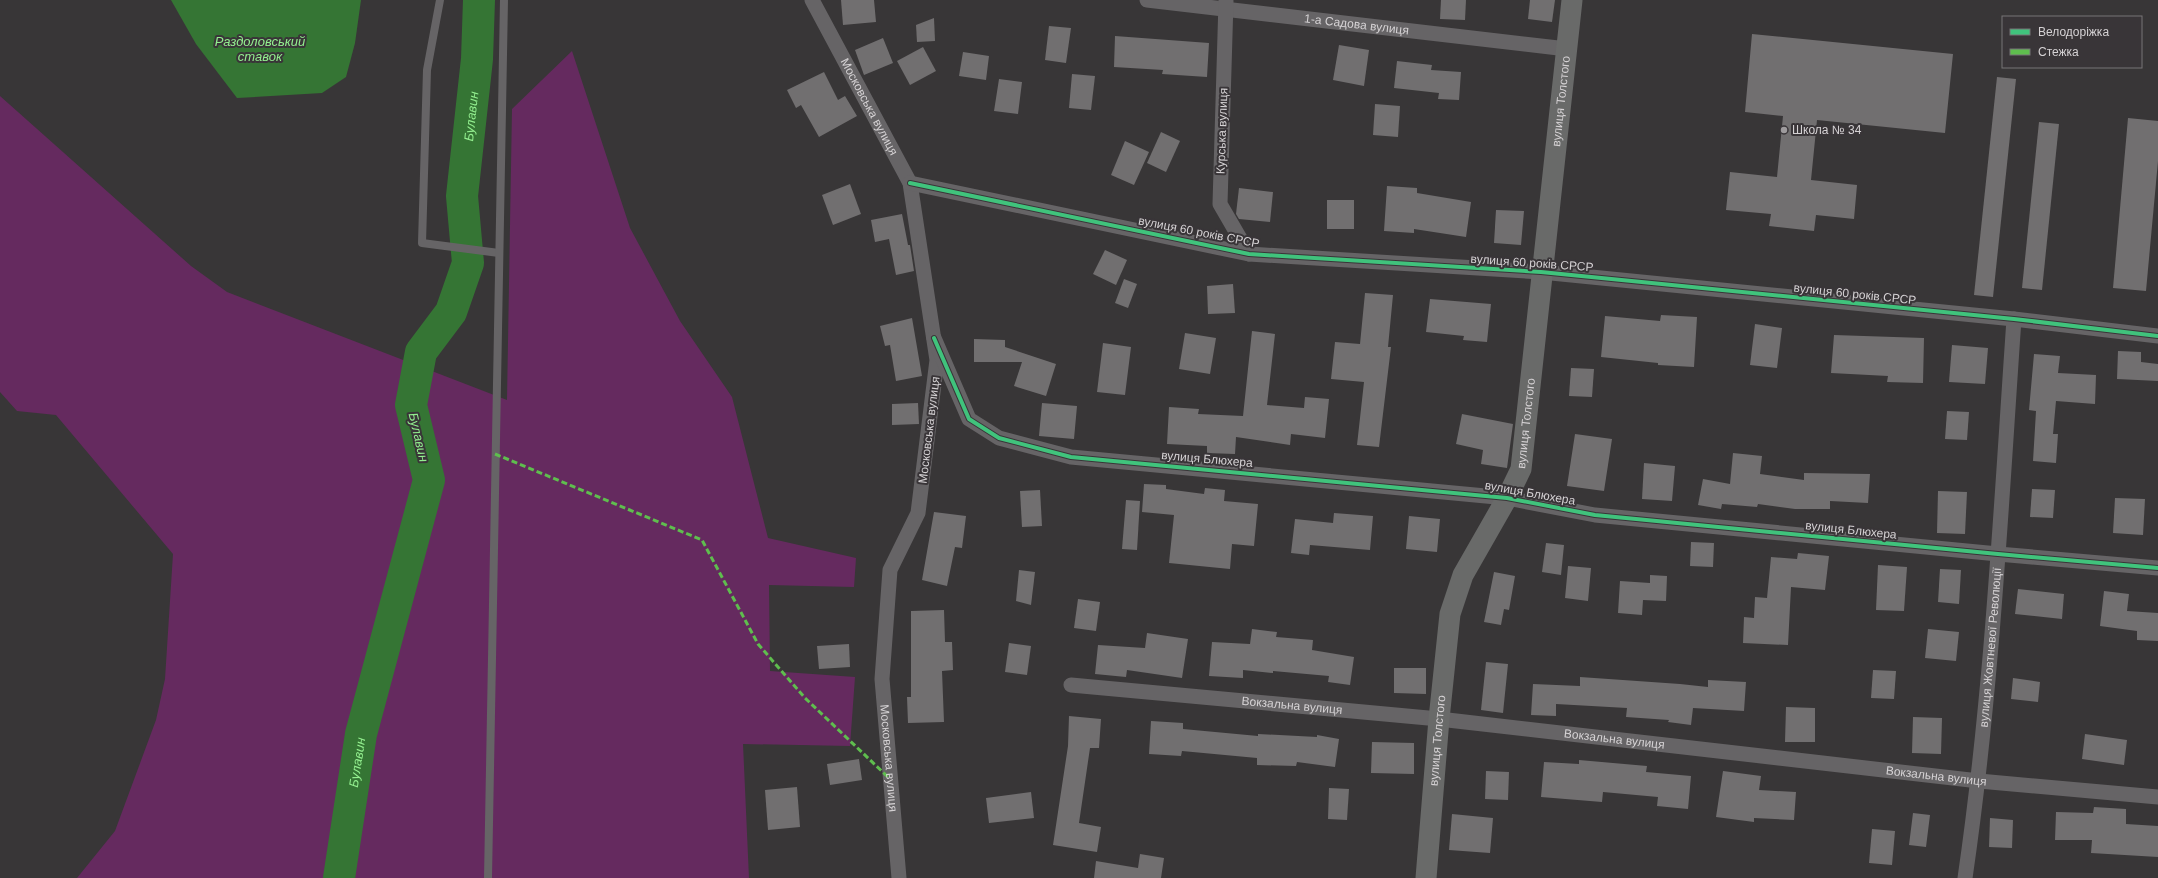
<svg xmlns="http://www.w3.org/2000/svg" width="2158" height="878" viewBox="0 0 2158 878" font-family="Helvetica,sans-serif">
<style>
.green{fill:#652a5f}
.water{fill:#357534}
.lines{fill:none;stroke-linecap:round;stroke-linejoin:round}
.river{stroke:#357534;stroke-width:32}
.building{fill:#716f70}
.lane{stroke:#666466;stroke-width:8}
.street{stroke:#666466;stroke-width:15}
.secondary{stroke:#696a69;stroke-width:21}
.quiet{stroke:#5fbe4e;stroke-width:3;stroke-dasharray:6 3;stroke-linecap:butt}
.cycleway-casing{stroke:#393538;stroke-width:6}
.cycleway{stroke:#40c37c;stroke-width:4}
.poi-dot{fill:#9e9b9d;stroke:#393538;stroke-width:1.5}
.labels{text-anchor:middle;stroke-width:4;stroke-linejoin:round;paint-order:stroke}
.street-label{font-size:12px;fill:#d5d2d4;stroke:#393538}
.poi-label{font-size:12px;fill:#d5d2d4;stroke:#393538;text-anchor:start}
.water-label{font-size:13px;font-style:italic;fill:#93ef8f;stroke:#393538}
</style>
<rect width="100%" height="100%" fill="#383637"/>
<!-- green -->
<polygon class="green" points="572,51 630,228 680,321 732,397 768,538 856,558 854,587 769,585 770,671 855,677 850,746 743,744 749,878 77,878 115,831 156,720 165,679 173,554 56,415 17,411 0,392 0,96 191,266 227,292 507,400 512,109"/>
<!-- water -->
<polygon class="water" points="171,0 361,0 355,43 346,77 322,93 237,98 196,44"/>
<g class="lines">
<!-- river -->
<path class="river" id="s1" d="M339 878 361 734 429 480 411 405 421 352 451 312 468 263 462 196 477 59 479 0"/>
</g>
<!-- building -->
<g class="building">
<polygon points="841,0 874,0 876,22 843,25"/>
<polygon points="1441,0 1466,0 1465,20 1440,19"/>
<polygon points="1530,0 1555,0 1552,22 1528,19"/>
<polygon points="934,18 935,41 917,42 916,25"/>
<polygon points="1049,26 1071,28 1066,63 1045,60"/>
<polygon points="1752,34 1953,54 1945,133 1817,120 1811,180 1857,185 1854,219 1816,215 1814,231 1769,226 1771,214 1726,210 1730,172 1777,177 1783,116 1745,112"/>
<polygon points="1115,36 1209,43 1207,77 1162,74 1163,70 1114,67"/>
<polygon points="883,38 893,63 864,75 855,50"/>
<polygon points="1339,45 1369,50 1364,86 1333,80"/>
<polygon points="923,47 936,71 910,85 897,61"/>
<polygon points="963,52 989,56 986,80 959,76"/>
<polygon points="1397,61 1432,65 1431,70 1461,72 1459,100 1438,99 1439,93 1394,88"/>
<polygon points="824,72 838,100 845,96 857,116 819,137 801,105 796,108 787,90"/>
<polygon points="1072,74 1095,76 1091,110 1069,108"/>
<polygon points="1997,77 2016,79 1993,297 1974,295"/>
<polygon points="999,79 1022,82 1018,114 994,111"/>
<polygon points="1375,104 1400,106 1398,137 1373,135"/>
<polygon points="2128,118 2158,121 2158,161 2146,291 2113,288"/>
<polygon points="2039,122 2059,124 2042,290 2022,288"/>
<polygon points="1161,132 1180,141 1166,172 1147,163"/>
<polygon points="1125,141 1149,152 1134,185 1111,175"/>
<polygon points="850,184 861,214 833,225 822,195"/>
<polygon points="1387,186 1417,188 1417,193 1471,202 1466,237 1414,229 1414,233 1384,231"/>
<polygon points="1239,188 1273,192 1270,222 1239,219 1236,214"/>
<rect x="1327" y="200" width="27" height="29"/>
<polygon points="1496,210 1524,211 1521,245 1494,243"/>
<polygon points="902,214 908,245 910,245 914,271 896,275 889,239 875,242 871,220"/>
<polygon points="1105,250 1127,260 1116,285 1093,274"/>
<polygon points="1124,279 1137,284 1128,308 1115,303"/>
<polygon points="1233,284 1235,313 1208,314 1207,286"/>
<polygon points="1365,293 1393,295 1388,347 1391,347 1379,447 1357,445 1364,382 1331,379 1335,342 1360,344"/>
<polygon points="1430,299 1491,304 1487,342 1463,340 1464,336 1426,332"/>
<polygon points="1661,315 1697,317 1694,367 1658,365 1658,363 1601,357 1605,316 1660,321"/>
<polygon points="912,318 922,376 896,381 890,345 885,346 880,326"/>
<polygon points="1755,324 1782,328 1777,368 1750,365"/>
<polygon points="1252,331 1275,334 1267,405 1304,408 1305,397 1329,399 1325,438 1291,434 1290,445 1236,437 1235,454 1207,453 1207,446 1167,444 1169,407 1199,409 1198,414 1243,416"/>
<polygon points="1185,333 1216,338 1210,374 1179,369"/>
<polygon points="1834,335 1924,338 1923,383 1887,382 1888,376 1831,373"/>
<polygon points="974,339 1005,340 1005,347 1056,364 1046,396 1014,386 1022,362 974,362"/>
<polygon points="1103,343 1131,347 1125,395 1097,392"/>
<polygon points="1952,345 1988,348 1985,384 1949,382"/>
<polygon points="2118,351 2141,352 2141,362 2158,364 2158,381 2117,379"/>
<polygon points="2034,354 2060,356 2058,373 2096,375 2095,404 2056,401 2053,434 2058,434 2056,463 2033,461 2036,411 2029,410"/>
<polygon points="1571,368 1594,369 1592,397 1569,396"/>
<polygon points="918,403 919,424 892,425 892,404"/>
<polygon points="1042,403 1077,406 1074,439 1039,436"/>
<polygon points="1947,411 1969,412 1967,440 1945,439"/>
<polygon points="1462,414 1513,424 1507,468 1481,464 1483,450 1456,444"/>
<polygon points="1575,434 1612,439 1604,491 1567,486"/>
<polygon points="1733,453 1762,456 1760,474 1804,480 1804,473 1870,474 1868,503 1830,501 1830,509 1795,509 1758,504 1757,507 1722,504 1721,509 1698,505 1703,479 1730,484"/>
<polygon points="1644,463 1675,466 1672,501 1642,499"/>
<polygon points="1144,484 1166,485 1166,489 1204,494 1205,488 1225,490 1224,501 1258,504 1254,546 1232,544 1230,569 1169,563 1174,515 1142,512"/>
<polygon points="2032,489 2055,490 2053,518 2030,517"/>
<polygon points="1040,490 1042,526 1022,527 1020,491"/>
<polygon points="1938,491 1967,492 1965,534 1937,533"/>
<polygon points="2115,498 2145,499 2143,535 2113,533"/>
<polygon points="1126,500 1140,501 1137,550 1122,549"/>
<polygon points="934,512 966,516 962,548 955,547 947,586 922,580"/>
<polygon points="1334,513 1373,516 1370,550 1310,545 1309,555 1291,553 1295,519 1333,523"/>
<polygon points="1409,516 1440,519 1437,552 1406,549"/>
<polygon points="1691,542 1714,543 1713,567 1690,566"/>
<polygon points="1546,543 1564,545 1561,575 1542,572"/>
<polygon points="1798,553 1829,556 1825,590 1791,587 1788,645 1743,643 1744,617 1754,618 1755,597 1767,598 1771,557 1797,559"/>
<polygon points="1878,565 1907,567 1904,611 1876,610"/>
<polygon points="1568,566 1591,568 1588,601 1565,598"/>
<polygon points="1940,569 1961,570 1959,604 1938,602"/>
<polygon points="1019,570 1035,572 1031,605 1016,601"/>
<polygon points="1494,572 1515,576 1509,610 1504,609 1501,625 1484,622"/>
<polygon points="1650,575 1667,576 1666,601 1643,600 1642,615 1618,613 1620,581 1650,583"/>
<polygon points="2018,589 2064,594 2062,619 2015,614"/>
<polygon points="2104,591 2129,594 2127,611 2158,613 2158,641 2137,640 2137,631 2100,626"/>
<polygon points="1078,599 1100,602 1096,631 1074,628"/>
<polygon points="944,610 945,642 952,642 953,670 942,671 944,722 908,723 907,697 911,697 911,611"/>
<polygon points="1252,629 1277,632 1276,637 1313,640 1312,650 1354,657 1350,685 1328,682 1329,676 1273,671 1273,673 1243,670 1243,678 1209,676 1212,642 1250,644"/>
<polygon points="1928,629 1959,632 1956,661 1925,658"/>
<polygon points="1147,633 1188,639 1182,678 1127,670 1126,677 1095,674 1098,645 1145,648"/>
<polygon points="1009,643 1031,646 1027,675 1005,672"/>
<polygon points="849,644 850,667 819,669 817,646"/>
<polygon points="1486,662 1508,664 1503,713 1481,710"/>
<polygon points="1394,668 1426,668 1426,694 1394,693"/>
<polygon points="1873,670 1896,671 1894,699 1871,698"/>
<polygon points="1580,677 1680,684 1708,687 1708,680 1746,682 1744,711 1693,708 1691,725 1668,722 1669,720 1626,717 1627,708 1556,704 1556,716 1531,715 1533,684 1580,686"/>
<polygon points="2013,678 2040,682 2038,702 2011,699"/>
<polygon points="1786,707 1815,708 1815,742 1785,742"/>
<polygon points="1069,716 1101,719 1099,748 1090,748 1079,823 1101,827 1097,852 1053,845 1068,746"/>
<polygon points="1913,717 1942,718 1941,754 1912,753"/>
<polygon points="1151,721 1183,723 1183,729 1258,736 1258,734 1317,737 1317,735 1339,739 1335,767 1297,762 1296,766 1257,765 1257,758 1182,751 1181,756 1149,754"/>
<polygon points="2085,734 2127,740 2124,765 2082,759"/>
<polygon points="1372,742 1414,743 1414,774 1371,773"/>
<polygon points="859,759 862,780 830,785 827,764"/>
<polygon points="1579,760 1647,766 1646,772 1691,776 1688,809 1657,806 1658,797 1603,792 1602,802 1541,797 1544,762 1579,764"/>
<polygon points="1486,771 1509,772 1508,800 1485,799"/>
<polygon points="1723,771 1761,776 1759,790 1796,792 1794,820 1754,818 1754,822 1716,817"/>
<polygon points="797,787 800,827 768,830 765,790"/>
<polygon points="1329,788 1349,789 1347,820 1328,819"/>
<polygon points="1031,792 1034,818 989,823 986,798"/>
<polygon points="2094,807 2126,809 2126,824 2158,826 2158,857 2091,853 2092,840 2055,840 2056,812 2093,813"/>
<polygon points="1913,813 1930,815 1926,847 1909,845"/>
<polygon points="1452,814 1493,818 1490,853 1449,850"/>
<polygon points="1990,818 2013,820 2012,848 1989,847"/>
<polygon points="1872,829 1895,831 1892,865 1869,863"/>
<polygon points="1140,854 1164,858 1161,878 1094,878 1096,861 1138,868"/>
</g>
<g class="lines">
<!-- lane -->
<g class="lane">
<polyline points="440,0 427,70 422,243 499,253"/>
<polyline points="488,878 504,0"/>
</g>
<!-- street -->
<g class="street">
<path id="s2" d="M812 0 910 183 937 360 918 513 890 570 882 679 899 878"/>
<path id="s3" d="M1147 0 1567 49"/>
<polyline points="1226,1 1220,204 1249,254"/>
<polyline points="910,183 1249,254 1541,272 2014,319 2158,336"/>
<polyline points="934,338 969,419 999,438 1071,457 1507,498 1595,515 1998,554 2158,568"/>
<path id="s4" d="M1071 685 1439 719 1979 781 2158 797"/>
<path id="s5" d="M1965 878C1992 693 2001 506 2014 319"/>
</g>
<!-- secondary -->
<path class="secondary" id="s6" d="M1426 878 1439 719 1450 614 1463 575 1507 498 1521 469 1572 0"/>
<!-- quiet -->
<polyline class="quiet" points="495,454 702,540 758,644 805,698 889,778"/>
<defs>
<g id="cycleway">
<polyline points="910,183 1249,254 1541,272 2014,319 2158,336"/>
<polyline points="934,338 969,419 999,438 1071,457 1507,498 1595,515 1998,554 2158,568"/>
</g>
</defs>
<!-- cycleway casing -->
<use href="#cycleway" class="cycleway-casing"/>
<!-- cycleway -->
<use href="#cycleway" class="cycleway"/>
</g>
<!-- markers -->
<circle class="poi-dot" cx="1784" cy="130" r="4"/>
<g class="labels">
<!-- street labels -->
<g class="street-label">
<text dy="4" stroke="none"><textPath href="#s3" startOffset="211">1-а Садова вулиця</textPath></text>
<text dy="4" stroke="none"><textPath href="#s6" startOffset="797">вулиця Толстого</textPath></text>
<text dy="4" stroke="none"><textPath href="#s2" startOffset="121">Московська вулиця</textPath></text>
<text transform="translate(1222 131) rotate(-88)" y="4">Курська вулиця</text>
<text transform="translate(1199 232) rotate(11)" y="4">вулиця 60 років СРСР</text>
<text transform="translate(1532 263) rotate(4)" y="4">вулиця 60 років СРСР</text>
<text transform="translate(1855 294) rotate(6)" y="4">вулиця 60 років СРСР</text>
<text dy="4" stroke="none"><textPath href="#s6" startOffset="473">вулиця Толстого</textPath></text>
<text transform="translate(929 430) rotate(-83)" y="4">Московська вулиця</text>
<text transform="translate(1207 459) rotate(5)" y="4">вулиця Блюхера</text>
<text transform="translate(1530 493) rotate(10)" y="4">вулиця Блюхера</text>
<text transform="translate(1851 530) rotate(6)" y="4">вулиця Блюхера</text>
<text dy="4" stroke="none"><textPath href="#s5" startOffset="232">вулиця Жовтневої Революції</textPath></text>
<text dy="4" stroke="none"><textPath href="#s4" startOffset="222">Вокзальна вулиця</textPath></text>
<text dy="4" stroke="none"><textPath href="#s4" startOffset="546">Вокзальна вулиця</textPath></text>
<text dy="4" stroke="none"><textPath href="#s6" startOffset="138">вулиця Толстого</textPath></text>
<text dy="4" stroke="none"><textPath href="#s2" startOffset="793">Московська вулиця</textPath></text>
<text dy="4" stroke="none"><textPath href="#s4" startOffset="870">Вокзальна вулиця</textPath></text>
</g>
<!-- poi labels -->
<g class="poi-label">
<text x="1792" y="134">Школа № 34</text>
</g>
<!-- water labels -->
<g class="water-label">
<text x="260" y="46">Раздоловський<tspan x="260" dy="15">ставок</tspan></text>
<text dy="5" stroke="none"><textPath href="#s1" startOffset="789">Булавин</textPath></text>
<text transform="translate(419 437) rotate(77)" y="5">Булавин</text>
<text dy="5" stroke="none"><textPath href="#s1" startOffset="117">Булавин</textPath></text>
</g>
</g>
<!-- legend -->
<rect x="2002" y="16" width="140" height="52" fill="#393538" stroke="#777476"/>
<rect x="2010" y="29" width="20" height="6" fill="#40c37c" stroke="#777476"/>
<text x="2038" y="36" font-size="12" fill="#d5d2d4">Велодоріжка</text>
<rect x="2010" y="49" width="20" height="6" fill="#5fbe4e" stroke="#777476"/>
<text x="2038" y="56" font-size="12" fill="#d5d2d4">Стежка</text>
</svg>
